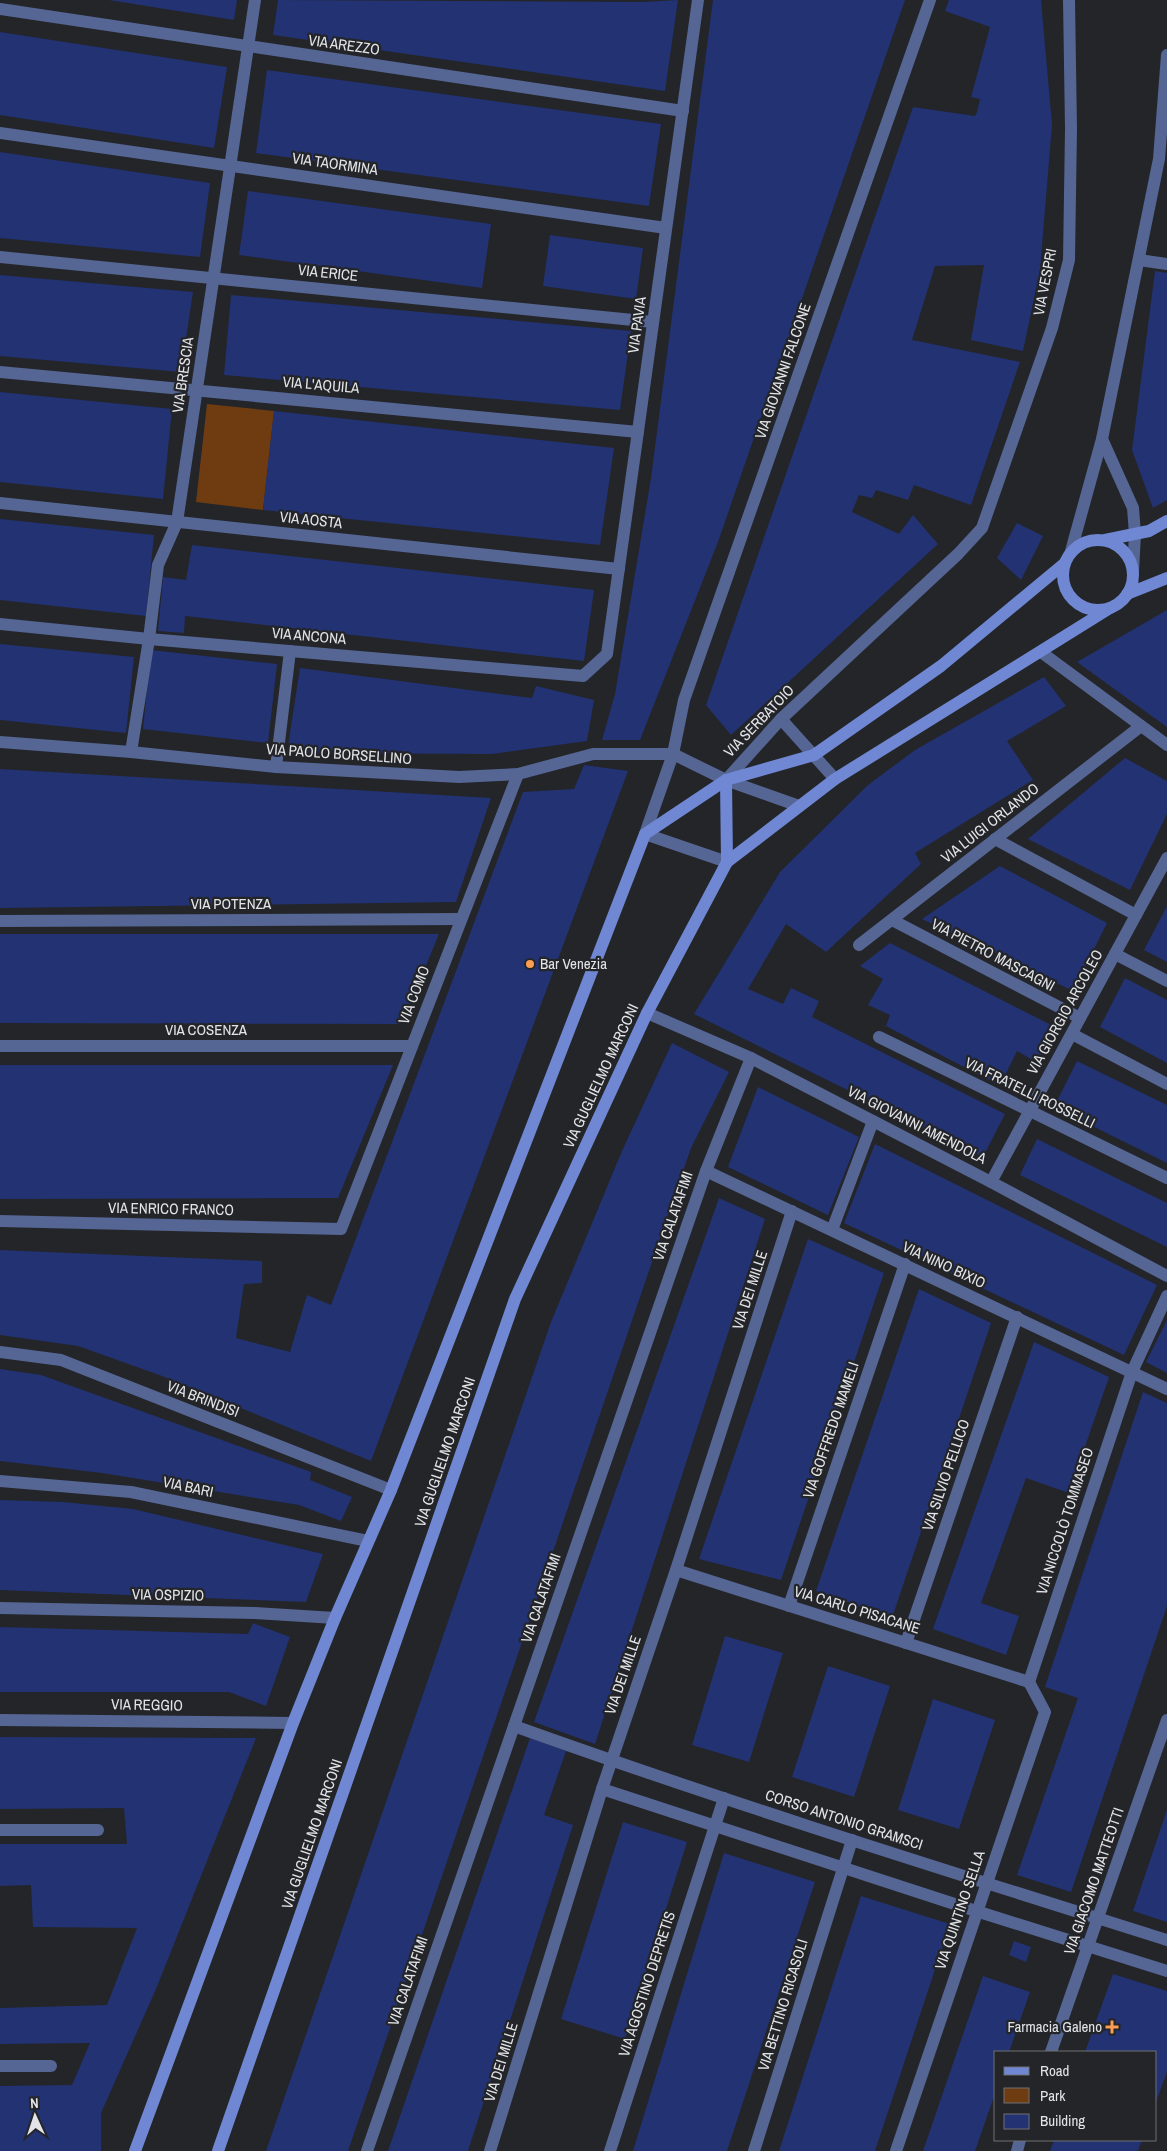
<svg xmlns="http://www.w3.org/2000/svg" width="1167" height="2151" viewBox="0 0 1167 2151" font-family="'Archivo Narrow',sans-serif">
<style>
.green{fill:#6f3c11}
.building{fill:#233272}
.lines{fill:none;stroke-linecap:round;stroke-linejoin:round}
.street{stroke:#556594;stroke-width:12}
.secondary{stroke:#7088d4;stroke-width:12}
.poi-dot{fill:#fc9d54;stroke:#232529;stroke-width:2}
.labels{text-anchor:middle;stroke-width:4.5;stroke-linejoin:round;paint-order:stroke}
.street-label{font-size:15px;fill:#e3e4e7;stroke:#232529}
.poi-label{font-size:15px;fill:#e3e4e7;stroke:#232529;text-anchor:start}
</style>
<rect width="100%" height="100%" fill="#232529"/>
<!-- green -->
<polygon class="green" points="207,404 274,411 263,510 196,502"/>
<!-- building -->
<g class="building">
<polygon points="109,0 237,0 234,20"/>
<polygon points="278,0 641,2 678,0 665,91 273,35"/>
<polygon points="713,0 905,0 718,542 640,740 602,740 615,694 651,478"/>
<polygon points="949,0 1041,0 1052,125 1040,270 1023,351 971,340 984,265 935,266 912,340 1020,362 971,505 914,485 908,500 876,490 872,498 859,495 852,512 899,534 913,515 938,544 731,735 706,705 913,107 975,116 977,112 980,99 971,97 990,27 945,11"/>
<polygon points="0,32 227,67 214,148 0,115"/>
<polygon points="267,70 661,124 649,206 256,153"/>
<polygon points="0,152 210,183 200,257 0,238"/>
<polygon points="248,191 491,224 482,288 239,255"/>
<polygon points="550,235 643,248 636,299 543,286"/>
<polygon points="1155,271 1167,273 1167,500 1153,508 1132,450"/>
<polygon points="0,275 193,292 181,372 0,356"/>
<polygon points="231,295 631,331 620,410 224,375"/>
<polygon points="0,392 172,409 163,499 0,482"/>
<polygon points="274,411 614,448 600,545 263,510"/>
<polygon points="0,519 154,535 146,616 0,600"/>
<polygon points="1017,523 1043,536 1021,580 997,558"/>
<polygon points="192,545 594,590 584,661 185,616 184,633 158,631 163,577 186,580"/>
<polygon points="1167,610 1167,727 1077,662"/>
<polygon points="0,644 134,657 126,733 0,720"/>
<polygon points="151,650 277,664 268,743 143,729"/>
<polygon points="300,668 532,698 536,686 594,700 587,741 492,754 287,753"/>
<polygon points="1044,677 1066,706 1007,741 1033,780 915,853 921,864 826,952 786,924 748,989 783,1004 791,988 819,1001 812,1017 1005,1114 983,1157 694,1014 780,872 868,785 915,750"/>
<polygon points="1125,758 1167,781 1167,814 1130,890 1028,839"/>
<polygon points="584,765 628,771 371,1461 162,1376 78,1346 0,1335 0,1250 262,1261 262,1283 244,1284 236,1338 290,1352 307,1295 331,1305 523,792 574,789"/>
<polygon points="0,769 491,798 456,902 0,908"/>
<polygon points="1000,866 1107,923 1073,991 922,919"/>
<polygon points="1167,906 1167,962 1144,950"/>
<polygon points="0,934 439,934 402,1024 0,1023"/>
<polygon points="890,943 1055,1027 1038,1063 1017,1051 1000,1086 886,1026 890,1015 868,1005 883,979 860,966"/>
<polygon points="1125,978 1167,1000 1167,1063 1100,1027"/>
<polygon points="672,1043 729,1072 691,1148 348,2151 266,2151 551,1322 622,1151"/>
<polygon points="1077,1061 1167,1105 1167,1163 1054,1107"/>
<polygon points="0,1065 393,1065 338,1198 0,1199"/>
<polygon points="758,1087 859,1137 828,1215 728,1167"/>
<polygon points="1037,1139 1167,1203 1167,1247 1020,1175"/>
<polygon points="875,1144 1157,1285 1124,1355 844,1223"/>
<polygon points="719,1198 765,1219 595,1744 534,1722"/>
<polygon points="808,1239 884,1273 781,1580 699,1559"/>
<polygon points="919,1289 991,1323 892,1618 816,1591"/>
<polygon points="1167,1320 1167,1373 1146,1362"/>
<polygon points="1034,1342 1109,1377 1069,1493 1026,1478 981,1603 1019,1616 1006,1655 933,1629"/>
<polygon points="0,1369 41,1375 311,1472 310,1480 352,1497 341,1521 299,1505 102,1473 0,1461"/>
<polygon points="1143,1392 1167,1403 1167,1606 1071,1892 1017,1875 1078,1698 1045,1687"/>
<polygon points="0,1500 63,1502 133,1509 323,1554 306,1602 0,1590"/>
<polygon points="253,1623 290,1637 266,1706 229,1692 0,1692 0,1627 248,1634"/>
<polygon points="725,1636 783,1653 749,1762 692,1745"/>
<polygon points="828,1666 890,1686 854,1797 792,1777"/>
<polygon points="933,1699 995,1720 959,1829 898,1810"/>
<polygon points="0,1737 256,1738 156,1989 101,2113 101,2151 0,2151 0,2086 72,2085 90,2043 0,2044 0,2008 107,2005 137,1928 33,1927 31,1885 0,1886 0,1844 127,1844 124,1808 0,1809"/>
<polygon points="530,1738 566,1751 544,1815 573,1825 468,2151 388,2151"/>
<polygon points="1167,1810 1167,1922 1133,1911"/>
<polygon points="623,1822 687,1842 625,2039 561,2019"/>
<polygon points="724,1853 815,1882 727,2151 633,2151"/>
<polygon points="861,1896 950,1924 875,2151 779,2151"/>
<polygon points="1014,1941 1031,1947 1026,1962 1009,1955"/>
<polygon points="1113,1974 1167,1991 1167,2072 1156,2102 1156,2052 1085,2052"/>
<polygon points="983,1976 1030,1992 1009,2052 996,2052 996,2091 975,2151 923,2151"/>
<polygon points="1054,2140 1142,2140 1138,2151 1050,2151"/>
</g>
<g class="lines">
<!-- street -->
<g class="street">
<polyline points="0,9 683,111"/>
<polyline points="0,133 666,228"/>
<polyline points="0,257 653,322"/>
<polyline points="1139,260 1167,264"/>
<polyline points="0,372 638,432"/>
<polyline points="1102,439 1133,508 1135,534 1133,572"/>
<polyline points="0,503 619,569"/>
<polyline points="1071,551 1102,439 1159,159 1167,55"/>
<polyline points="0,624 149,639 583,676 607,654 698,0"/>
<polyline points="1041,652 1167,745"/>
<polyline points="781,719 835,779"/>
<polyline points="0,742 131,752 276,767 459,777 518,774 593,754 673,754 726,780 799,806"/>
<polyline points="131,752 149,639 158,565 177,522 255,0"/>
<polyline points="276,767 290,651"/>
<polyline points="726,780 781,719 958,554 982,528 1052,328 1069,260 1071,129 1069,0"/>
<polyline points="995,839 1136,915"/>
<polyline points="727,862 645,834 673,754 684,700 930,0"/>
<polyline points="892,920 1080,1018"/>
<polyline points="0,921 461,919"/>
<polyline points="859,945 1141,726"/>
<polyline points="1115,954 1167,981"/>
<polyline points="647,1013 751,1058 991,1182 1167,1276"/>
<polyline points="1072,1034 1167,1084"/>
<polyline points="879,1037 1167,1178"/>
<polyline points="0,1046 412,1046"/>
<polyline points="706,1171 1167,1389"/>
<polyline points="991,1182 1167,858"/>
<polyline points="0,1221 341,1229 518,774"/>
<polyline points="832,1230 873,1121"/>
<polyline points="0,1352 61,1360 391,1490"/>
<polyline points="0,1481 131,1492 368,1541"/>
<polyline points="676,1570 1029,1682"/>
<polyline points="789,1606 905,1264"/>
<polyline points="0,1608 255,1613 335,1618"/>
<polyline points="906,1643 1017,1317"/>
<polyline points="1029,1682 1132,1372 1167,1296"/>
<polyline points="0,1720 293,1723"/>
<path d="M514 1726C729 1803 948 1871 1167 1940"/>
<polyline points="602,1789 976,1911 1167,1971"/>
<polyline points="0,1830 98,1830"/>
<polyline points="1051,2052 1167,1720"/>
<polyline points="0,2066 51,2066"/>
<polyline points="367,2151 706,1171 751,1058"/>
<polyline points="490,2151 602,1789 676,1570 792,1211"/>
<polyline points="610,2151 724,1798"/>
<polyline points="754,2151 852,1840"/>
<polyline points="896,2151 1045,1712 1029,1682"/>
<polyline points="1017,2151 1020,2140"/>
</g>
<!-- secondary -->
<g class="secondary">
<polyline points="1105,540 1149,531 1167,521"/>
<circle cx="1098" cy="575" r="35"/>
<polyline points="1127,594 1167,578"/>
<polyline points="727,862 835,779 1110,608"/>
<polyline points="135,2151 293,1723 335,1618 391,1490 645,834 726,780 814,755 941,666 1065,563"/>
<polyline points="218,2151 515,1299 647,1013 727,862 726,780"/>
</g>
</g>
<!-- markers -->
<g class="poi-dot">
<circle cx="530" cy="964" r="5"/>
<path d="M1109.5 2019.5h5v5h5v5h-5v5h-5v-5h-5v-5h5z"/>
</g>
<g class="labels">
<!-- street labels -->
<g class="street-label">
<text transform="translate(344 45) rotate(8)" y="5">VIA AREZZO</text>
<text transform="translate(335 164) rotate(8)" y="5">VIA TAORMINA</text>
<text transform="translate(328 273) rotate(6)" y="5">VIA ERICE</text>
<text transform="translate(1045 282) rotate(-79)" y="5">VIA VESPRI</text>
<text transform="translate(637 325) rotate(-82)" y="5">VIA PAVIA</text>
<text transform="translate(783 371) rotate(-71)" y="5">VIA GIOVANNI FALCONE</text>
<text transform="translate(183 375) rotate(-82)" y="5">VIA BRESCIA</text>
<text transform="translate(321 385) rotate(5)" y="5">VIA L'AQUILA</text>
<text transform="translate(311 520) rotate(6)" y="5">VIA AOSTA</text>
<text transform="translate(309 636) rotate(5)" y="5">VIA ANCONA</text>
<text transform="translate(759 721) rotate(-46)" y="5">VIA SERBATOIO</text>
<text transform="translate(339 754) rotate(4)" y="5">VIA PAOLO BORSELLINO</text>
<text transform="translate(990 823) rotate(-38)" y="5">VIA LUIGI ORLANDO</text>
<text x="231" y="909">VIA POTENZA</text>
<text transform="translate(993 955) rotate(28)" y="5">VIA PIETRO MASCAGNI</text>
<text transform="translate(414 995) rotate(-69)" y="5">VIA COMO</text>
<text transform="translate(1065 1012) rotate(-61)" y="5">VIA GIORGIO ARCOLEO</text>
<text x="206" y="1035">VIA COSENZA</text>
<text transform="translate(601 1076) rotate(-65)" y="5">VIA GUGLIELMO MARCONI</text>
<text transform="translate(1030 1093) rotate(26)" y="5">VIA FRATELLI ROSSELLI</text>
<text transform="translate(917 1125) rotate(27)" y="5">VIA GIOVANNI AMENDOLA</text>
<text transform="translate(171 1209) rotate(1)" y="5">VIA ENRICO FRANCO</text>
<text transform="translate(673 1216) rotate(-71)" y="5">VIA CALATAFIMI</text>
<text transform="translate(944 1265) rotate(25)" y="5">VIA NINO BIXIO</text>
<text transform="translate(750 1290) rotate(-72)" y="5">VIA DEI MILLE</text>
<text transform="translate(203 1399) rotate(21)" y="5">VIA BRINDISI</text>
<text transform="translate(831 1430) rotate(-71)" y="5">VIA GOFFREDO MAMELI</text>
<text transform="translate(445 1452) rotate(-71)" y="5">VIA GUGLIELMO MARCONI</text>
<text transform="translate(946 1475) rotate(-71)" y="5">VIA SILVIO PELLICO</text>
<text transform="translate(188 1487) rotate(12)" y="5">VIA BARI</text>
<text transform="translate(1065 1521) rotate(-72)" y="5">VIA NICCOLÒ TOMMASEO</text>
<text transform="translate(168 1595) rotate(1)" y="5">VIA OSPIZIO</text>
<text transform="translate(541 1598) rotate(-71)" y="5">VIA CALATAFIMI</text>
<text transform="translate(857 1610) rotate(17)" y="5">VIA CARLO PISACANE</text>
<text transform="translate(623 1675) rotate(-71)" y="5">VIA DEI MILLE</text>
<text transform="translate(147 1705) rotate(1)" y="5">VIA REGGIO</text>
<text transform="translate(844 1820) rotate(18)" y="5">CORSO ANTONIO GRAMSCI</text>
<text transform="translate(312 1834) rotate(-71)" y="5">VIA GUGLIELMO MARCONI</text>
<text transform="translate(1094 1881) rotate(-71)" y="5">VIA GIACOMO MATTEOTTI</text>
<text transform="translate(960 1910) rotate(-71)" y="5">VIA QUINTINO SELLA</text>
<text transform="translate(408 1981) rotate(-71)" y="5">VIA CALATAFIMI</text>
<text transform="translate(647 1984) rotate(-72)" y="5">VIA AGOSTINO DEPRETIS</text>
<text transform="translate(783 2005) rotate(-73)" y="5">VIA BETTINO RICASOLI</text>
<text transform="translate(501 2062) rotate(-73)" y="5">VIA DEI MILLE</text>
</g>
<!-- poi labels -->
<g class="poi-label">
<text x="540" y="969">Bar Venezia</text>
<text x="1102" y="2032" text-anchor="end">Farmacia Galeno</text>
</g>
</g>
<!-- legend -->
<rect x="994" y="2051" width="162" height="90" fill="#232529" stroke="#707175"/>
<rect x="1004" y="2067" width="25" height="8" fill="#7088d4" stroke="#707175"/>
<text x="1040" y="2076" font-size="15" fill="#e3e4e7">Road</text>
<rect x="1004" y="2088" width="25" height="15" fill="#6f3c11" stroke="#707175"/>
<text x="1040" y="2101" font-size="15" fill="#e3e4e7">Park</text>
<rect x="1004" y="2114" width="25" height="15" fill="#233272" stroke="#707175"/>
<text x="1040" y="2126" font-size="15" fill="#e3e4e7">Building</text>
<!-- north arrow -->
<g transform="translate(35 2116) rotate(357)" stroke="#232529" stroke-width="4" paint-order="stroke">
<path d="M0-4L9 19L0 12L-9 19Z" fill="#e3e4e7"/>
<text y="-8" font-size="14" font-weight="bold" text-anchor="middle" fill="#e3e4e7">N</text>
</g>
</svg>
